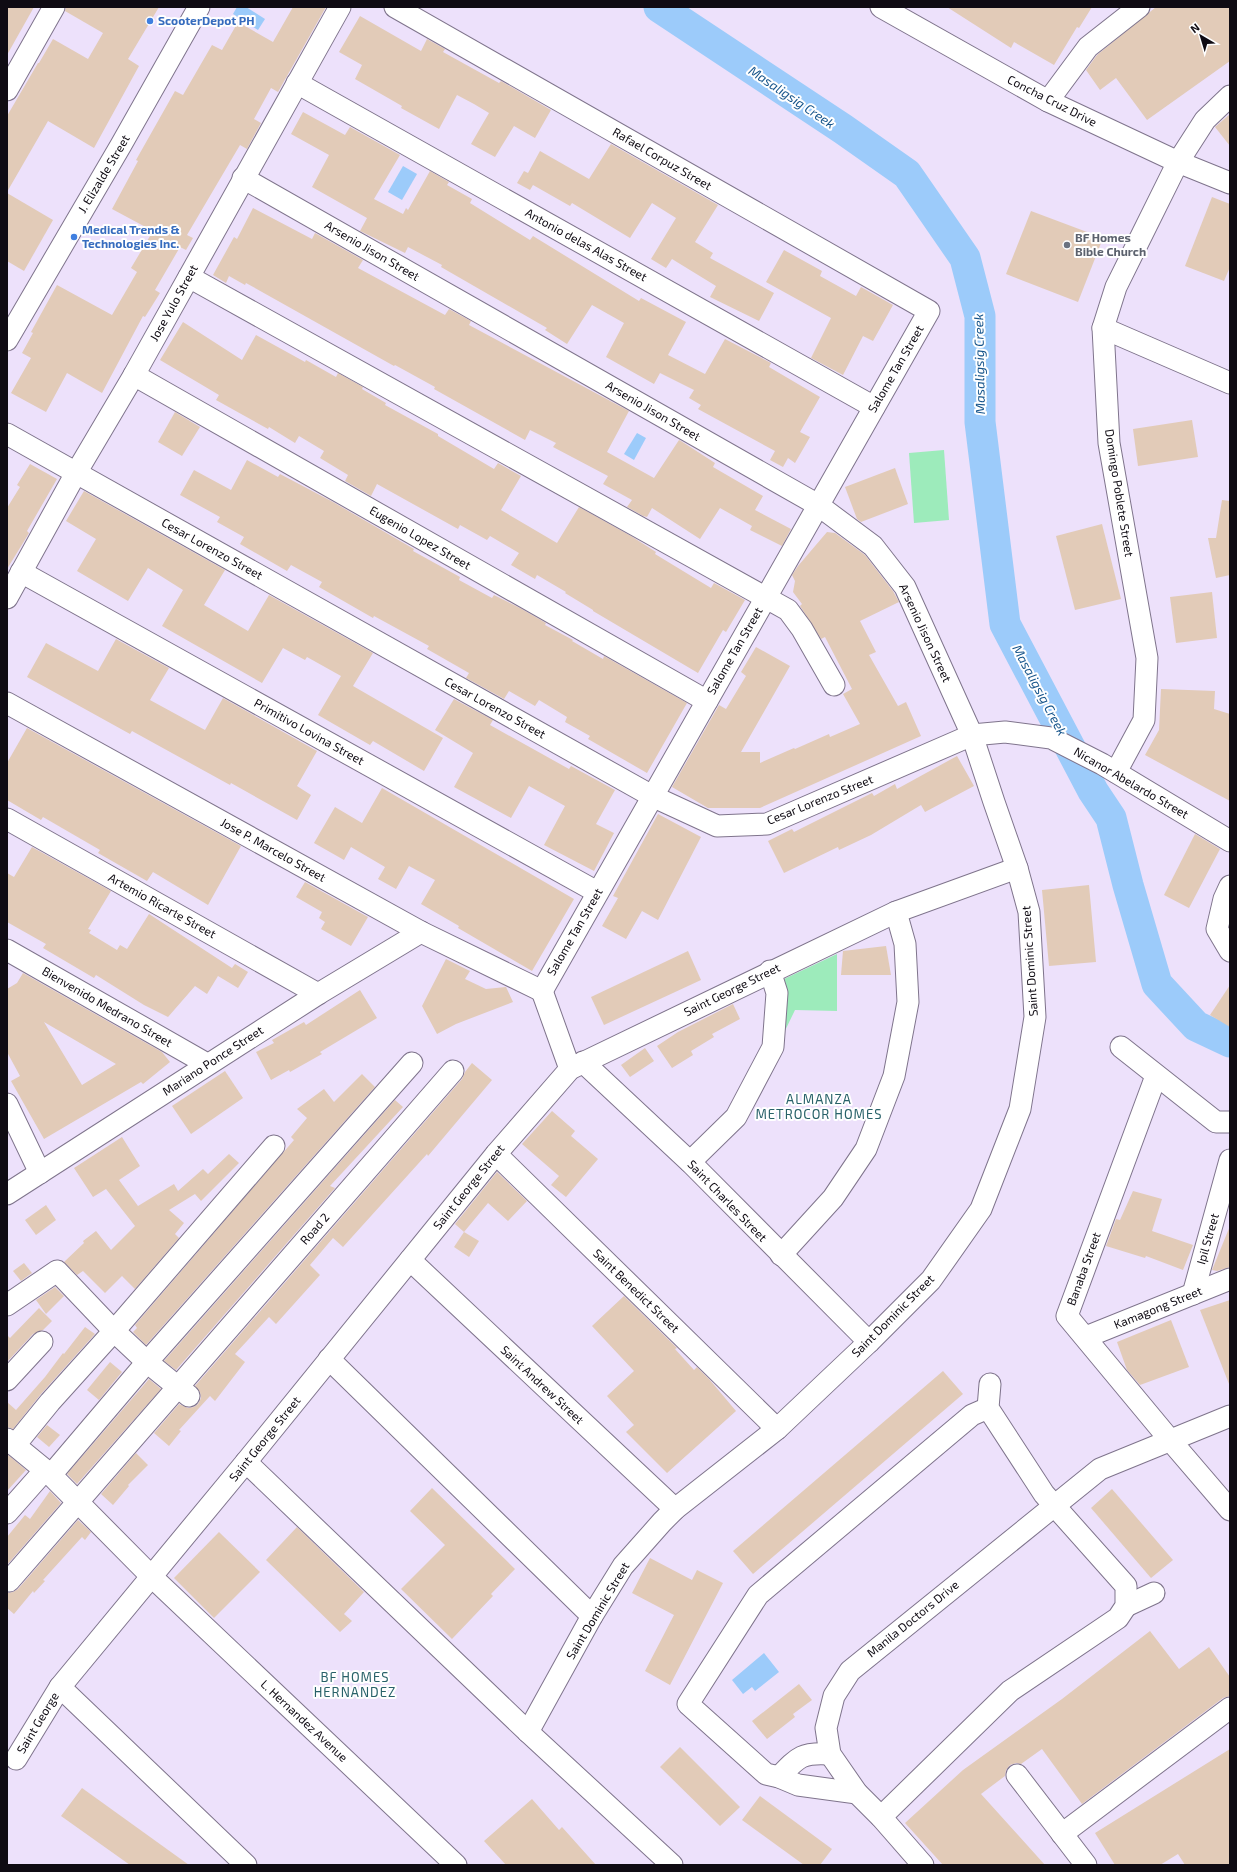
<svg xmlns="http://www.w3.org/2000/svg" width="1237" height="1872" viewBox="0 0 1237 1872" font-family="'Exo 2',sans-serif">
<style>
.green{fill:#9debbb}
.water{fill:#9ccbfa}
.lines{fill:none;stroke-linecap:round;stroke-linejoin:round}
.river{stroke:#9ccbfa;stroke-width:31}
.building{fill:#e2cbb8;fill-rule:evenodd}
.minor-casing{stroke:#7f748c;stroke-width:23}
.minor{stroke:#fff;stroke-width:21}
.shop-dot{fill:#3f7fe0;stroke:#fff;stroke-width:1.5}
.worship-dot{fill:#6b7280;stroke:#fff;stroke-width:1.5}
.labels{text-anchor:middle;stroke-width:4;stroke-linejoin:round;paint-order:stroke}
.shop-label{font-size:12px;font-weight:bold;fill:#366cbe;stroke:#fff;text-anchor:start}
.street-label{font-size:12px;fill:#0f0b13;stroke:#fff}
.worship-label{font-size:12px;font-weight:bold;fill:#5b616d;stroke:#fff;text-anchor:start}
.water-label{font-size:13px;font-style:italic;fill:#17558b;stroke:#fff}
.neighbourhood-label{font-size:13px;letter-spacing:1px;fill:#286169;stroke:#fff}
</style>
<rect width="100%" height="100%" fill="#ede1fb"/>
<!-- green -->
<g class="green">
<polygon points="944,450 949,520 914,523 909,453"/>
<polygon points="837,954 837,1011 795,1010 781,1039 784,979"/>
</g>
<!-- water -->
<g class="water">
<polygon points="237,7 246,7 265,19 258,30 233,14"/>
<polygon points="403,166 417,174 402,200 388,192"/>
<polygon points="637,433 646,438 634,460 624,454"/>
<polygon points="764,1653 779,1672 755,1691 752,1687 743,1694 732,1680"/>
</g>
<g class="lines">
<!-- river -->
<polyline class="river" points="659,7 843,129 907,174 965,258 980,316 980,422 1005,624 1093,791 1111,818 1128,885 1157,984 1196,1026 1230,1042"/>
</g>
<!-- building -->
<g class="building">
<polygon points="7,7 34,7 7,55"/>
<polygon points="66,7 159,7 128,59 139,66 94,148 48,121 7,192 7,116 38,63 39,63 53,39 88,59 103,33 65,11"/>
<polygon points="293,7 326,7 278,92 271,88 254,119 261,123 247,149 240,145 187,235 193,238 186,250 180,247 155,290 160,293 145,317 143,316 102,393 67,373 46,412 11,393 31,358 22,353 33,333 31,332 57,285 112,315 137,272 131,268 153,231 112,209 138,161 136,160 175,91 183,95 212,45 222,50 238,22 273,42"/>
<polygon points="947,7 1092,7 1079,28 1077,27 1054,65 1014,42 1011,48"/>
<polygon points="1156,7 1230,7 1230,61 1147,120 1116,78 1100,90 1086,70 1097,55"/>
<polygon points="360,16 421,51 427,39 445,49 443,52 499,83 501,81 551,110 535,138 514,126 495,157 471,144 489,113 474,104 457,95 439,129 401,108 402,106 355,79 362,65 339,52"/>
<polygon points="303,112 345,135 350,127 400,155 374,199 403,214 406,208 408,210 430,171 449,182 447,185 472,199 470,203 530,240 533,236 639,301 641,298 686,322 668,355 705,374 725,339 771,363 769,367 820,397 800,432 810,437 795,463 788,458 783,467 770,460 775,451 698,409 701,405 689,398 694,390 660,373 654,384 606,357 624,323 592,305 567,344 545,330 547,328 441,267 442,265 408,247 405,253 360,231 367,218 312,187 329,155 291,134"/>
<polygon points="1230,114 1230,146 1215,127"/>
<polygon points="611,144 718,205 695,242 713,253 710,258 774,293 759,321 710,297 716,286 672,259 666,268 651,259 676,218 652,203 630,238 572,203 570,206 533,185 530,190 517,183 524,171 528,173 540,151 589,179"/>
<polygon points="7,193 53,220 24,271 7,261"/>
<polygon points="1212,197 1230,204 1230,267 1224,281 1185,266"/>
<polygon points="253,208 312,239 315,233 363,260 358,268 445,315 449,309 471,321 469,325 629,411 607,452 654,478 679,440 681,441 715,463 713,467 763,496 755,510 791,529 782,546 750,530 752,526 720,508 700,539 652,508 647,517 643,516 627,507 632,500 603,484 608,476 553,447 556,443 530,430 525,440 434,389 435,387 395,365 394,366 246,283 245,285 229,276 226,283 213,275 234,237 237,239"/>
<polygon points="1031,211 1103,238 1078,302 1006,274"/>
<polygon points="784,250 822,271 820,276 856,296 861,287 893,305 873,341 863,336 843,375 811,358 831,318 766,282"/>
<polygon points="183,322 242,360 256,335 305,362 306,360 336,377 338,373 363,387 362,389 386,403 385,405 438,434 438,436 494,469 498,463 521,476 501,510 557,543 579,507 631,536 656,552 655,554 711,588 714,583 745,600 726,632 723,630 698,673 593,611 593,610 565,593 566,592 537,575 535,579 511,565 519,553 490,536 487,540 460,525 458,529 377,484 371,496 345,481 348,475 320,458 324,451 299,436 295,443 269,427 268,429 216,400 219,395 160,360"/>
<polygon points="175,412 200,427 182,456 158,442"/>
<polygon points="1192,420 1198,457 1138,466 1133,429"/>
<polygon points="247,460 278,477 280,474 333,502 414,549 413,551 460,577 459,580 492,598 494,595 520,608 546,623 545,625 573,640 572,641 603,659 604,656 687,703 647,773 588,739 590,736 565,722 567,717 539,700 535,706 509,691 504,699 466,678 469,673 427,649 429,646 374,616 373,618 319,587 322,582 291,565 287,571 240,544 244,537 217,522 220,517 180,495 194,470 231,490"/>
<polygon points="30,464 57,479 27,531 29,533 23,543 7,569 7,508 20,487 17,485"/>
<polygon points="895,468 908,504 861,522 857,519 845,487"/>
<polygon points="84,491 225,570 204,605 248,631 269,595 373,653 353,686 443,738 424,771 373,741 370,745 318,715 341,676 307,657 305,660 283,648 262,683 162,626 183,590 148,568 128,601 77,571 96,539 66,521"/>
<polygon points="1222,500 1230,501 1230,575 1216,578 1208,538 1216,538"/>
<polygon points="1102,524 1121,599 1075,610 1056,536"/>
<polygon points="827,532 835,533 865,555 893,591 899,602 860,621 876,652 869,655 898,706 906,702 921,736 760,808 708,808 672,787 719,705 726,709 746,676 741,672 756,647 790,666 741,752 760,752 760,763 794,748 795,749 829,734 830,737 860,724 843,694 852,689 825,637 821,639 800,606 802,604 793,592 795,581 792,575 798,566"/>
<polygon points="1212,592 1217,638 1176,643 1170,597"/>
<polygon points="116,639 169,668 150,700 205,730 223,698 317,751 297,786 311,795 297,820 231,783 230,785 132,731 130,734 27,677 46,643 98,671"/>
<polygon points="1161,689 1215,691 1214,709 1230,714 1230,801 1145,755 1159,730"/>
<polygon points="454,699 493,720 490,725 569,769 571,766 615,790 596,824 614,833 594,871 544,845 565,806 529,786 511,818 454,787 473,753 435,730"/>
<polygon points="27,728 241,846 208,905 153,872 147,881 98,853 100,850 43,817 41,820 7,800 7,763"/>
<polygon points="957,756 974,786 925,812 921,805 871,835 839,850 838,847 784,873 768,841 792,829 794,832 872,793 874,796 895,784 897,789"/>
<polygon points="382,788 574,899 532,971 458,928 459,926 421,904 435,880 409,866 396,889 378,879 385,867 351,847 344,860 314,843 335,807 362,823"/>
<polygon points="658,814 701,837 658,920 642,911 626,939 602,926 618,898 613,896"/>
<polygon points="1195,834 1220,849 1189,908 1164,895"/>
<polygon points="32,847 111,891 88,929 91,930 89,933 117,950 120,945 127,949 149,914 232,968 235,964 248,972 238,988 218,976 207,994 195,986 168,1017 144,1005 96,975 94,978 43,948 46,944 7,922 7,873 14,877"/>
<polygon points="305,882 368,917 351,946 321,929 325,922 319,918 322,912 296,897"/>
<polygon points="1089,885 1096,962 1049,966 1042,890"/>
<polygon points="886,946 891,975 841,975 843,951"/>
<polygon points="688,951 701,980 604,1025 591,997"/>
<polygon points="446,959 470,971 465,979 486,989 506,987 513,1002 456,1024 437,1034 422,1006"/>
<path d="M23 973 162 1052 170 1062 143 1084 141 1082 44 1139 11 1081 20 1076 7 1052V989L17 983ZM44 1022 116 1064 82 1085Z"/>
<polygon points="1230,985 1230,1027 1210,1015"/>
<polygon points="360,990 377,1018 320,1052 322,1054 290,1072 289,1070 271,1080 256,1052 274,1043 272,1040 304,1022 306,1025"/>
<polygon points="733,1004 740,1019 712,1034 714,1037 691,1051 693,1055 672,1068 657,1046 678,1032"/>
<polygon points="645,1048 654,1061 630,1077 621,1065"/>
<polygon points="472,1063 492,1080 428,1156 427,1154 343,1247 333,1238 310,1265 320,1275 276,1324 269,1317 235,1354 245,1362 215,1401 210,1396 179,1430 181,1431 169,1446 154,1433 179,1404 188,1408 194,1407 198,1404 201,1398 200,1392 195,1386 462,1079 465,1072"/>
<polygon points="225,1071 243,1098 191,1134 172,1106"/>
<polygon points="362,1074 375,1087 146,1345 133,1332 137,1328 135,1325 294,1140 291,1137 307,1118 297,1109 324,1089 334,1102"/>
<polygon points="395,1100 403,1107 330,1186 335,1188 176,1370 164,1361"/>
<polygon points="552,1111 575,1131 571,1136 598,1159 566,1197 551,1185 559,1176 522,1144"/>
<polygon points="122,1137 140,1166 119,1180 138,1206 174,1184 178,1191 203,1169 208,1174 229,1154 239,1163 201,1201 195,1194 169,1210 184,1223 175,1234 179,1238 135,1289 122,1276 105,1293 83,1271 77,1275 64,1262 84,1243 83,1241 96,1231 111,1250 135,1226 106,1189 93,1197 74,1168"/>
<polygon points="497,1172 527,1201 508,1221 488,1203 464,1232 455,1224"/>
<polygon points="1133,1191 1162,1199 1152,1231 1193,1245 1183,1270 1146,1256 1145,1258 1106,1246 1116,1219 1120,1220"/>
<polygon points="46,1205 56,1220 36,1235 25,1220"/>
<polygon points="1230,1226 1230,1267 1217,1271 1212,1270"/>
<polygon points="464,1232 479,1241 469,1257 454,1247"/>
<polygon points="24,1263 32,1273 21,1281 13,1271"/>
<polygon points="55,1287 64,1296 46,1314 36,1300"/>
<polygon points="624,1296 677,1348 675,1349 694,1370 697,1367 709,1379 736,1411 667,1473 626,1432 634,1425 607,1396 634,1371 592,1326"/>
<polygon points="1230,1300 1230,1384 1229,1384 1200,1310"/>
<polygon points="39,1308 52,1321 43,1330 33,1334 7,1362 7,1335 10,1338"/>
<polygon points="1171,1320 1189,1367 1140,1385 1127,1370 1117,1342"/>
<polygon points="85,1327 95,1334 41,1394 13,1429 7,1427 7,1402 16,1410 45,1377 63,1353 64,1354"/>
<polygon points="110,1362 122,1372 99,1400 87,1390"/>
<polygon points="943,1371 963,1394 753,1574 733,1551"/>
<polygon points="149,1379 161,1389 77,1484 67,1474"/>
<polygon points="47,1425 60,1435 49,1447 37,1437"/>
<polygon points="136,1453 148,1465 128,1485 129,1486 113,1505 101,1494"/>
<polygon points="7,1454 26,1470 7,1491"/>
<polygon points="432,1488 515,1569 491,1594 493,1596 452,1639 401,1589 445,1545 410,1511"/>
<polygon points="1112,1489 1173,1560 1151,1578 1091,1508"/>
<polygon points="50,1491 61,1503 7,1565 7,1537 25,1515 30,1519"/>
<polygon points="78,1520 91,1532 85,1540 82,1537 43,1580 45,1581 34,1593 33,1591 14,1614 7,1608 7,1593 13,1592 18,1589"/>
<polygon points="297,1527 364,1592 344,1614 352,1621 340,1632 266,1560"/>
<polygon points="219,1532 260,1572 214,1618 174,1578"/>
<polygon points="650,1558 692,1580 697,1570 723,1583 670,1685 645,1671 674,1615 632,1593"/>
<polygon points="1150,1631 1179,1669 1209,1647 1230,1677 1230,1696 1223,1698 1082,1804 1042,1749 1021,1764 1016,1763 1010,1765 1006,1770 1005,1776 981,1794 1045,1865 943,1865 905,1823 963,1770 1062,1699"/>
<polygon points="799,1684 812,1700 793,1714 795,1717 767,1739 752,1721"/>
<polygon points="680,1747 740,1807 720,1826 660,1767"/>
<polygon points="1230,1749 1230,1865 1185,1865 1178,1854 1160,1865 1115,1865 1095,1833"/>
<polygon points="82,1788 189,1865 130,1865 61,1816"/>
<polygon points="760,1796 832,1849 820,1865 804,1865 742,1820"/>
<polygon points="532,1799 559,1830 562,1827 596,1865 506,1865 484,1841"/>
</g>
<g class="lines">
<defs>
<g id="minor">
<polyline points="395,7 929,311 542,991"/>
<polyline points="881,7 1048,101 1178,162 1230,183"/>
<polyline points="297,83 874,407"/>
<polyline points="7,90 54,7"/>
<polyline points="1048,101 1088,47 1139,7"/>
<polyline points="243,178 818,505 873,546 905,587 972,735 994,802 1017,868 1029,912 1035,1017 1020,1109 981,1209 931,1280 869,1342 777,1429 675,1509 662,1522 623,1566 592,1616 528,1732"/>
<polyline points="189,277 788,610 802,629 834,685"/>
<polyline points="1103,328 1230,383"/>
<polyline points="7,340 121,145 199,7"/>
<polyline points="134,375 707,701"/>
<polyline points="7,434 652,796 717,826 767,824 972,735 1005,732 1051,738 1102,764 1230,841"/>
<polyline points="21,572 597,892"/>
<polyline points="7,598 76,473 134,375 340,7"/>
<polyline points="7,703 421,932 542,991"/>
<polyline points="1116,772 1144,720 1147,658 1109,443 1103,328 1116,287 1178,162 1205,120 1230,96"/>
<polyline points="7,819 318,994"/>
<polyline points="1230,886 1224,899 1217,929 1230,951"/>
<polyline points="7,950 207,1064"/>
<polyline points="542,991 570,1069"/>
<polyline points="1121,1047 1216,1122 1230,1122"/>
<polyline points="583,1062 690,1162 869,1342"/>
<polyline points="1156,1076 1067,1316 1170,1440 1230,1510"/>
<polyline points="7,1104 40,1173"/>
<polyline points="496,1154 777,1429"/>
<polyline points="690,1162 736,1117 773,1047 777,993 770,971"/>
<polyline points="7,1194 318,994 421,932"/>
<polyline points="781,1255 833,1198 866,1149 894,1076 908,1002 905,944 896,912"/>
<polyline points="410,1260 675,1509"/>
<polyline points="1193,1294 1230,1160"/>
<polyline points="7,1305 57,1271 114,1331 147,1362 189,1396"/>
<polyline points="1086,1337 1230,1279"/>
<polyline points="329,1359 592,1616"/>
<polyline points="7,1380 42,1342"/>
<polyline points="7,1439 51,1475 152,1577 456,1865"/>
<polyline points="15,1445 50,1402 114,1331 274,1146"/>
<polyline points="246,1462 528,1732 672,1865"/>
<polyline points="51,1475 147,1362 412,1063"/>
<polyline points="7,1513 45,1470"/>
<polyline points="9,1581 453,1071"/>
<polyline points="1126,1606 1154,1593"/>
<polyline points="60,1687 246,1865"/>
<polyline points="16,1759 60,1687 246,1462 496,1154 570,1069 896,912 1017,868"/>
<polyline points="1017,1775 1086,1865"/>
<path d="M779 1777C798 1757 802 1752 830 1754"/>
<polyline points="857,1793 798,1785 779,1777 766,1774 688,1704 758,1595 972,1415 988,1408"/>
<polyline points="881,1817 1010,1691 1118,1618 1126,1606 1126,1586 1044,1494 988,1408 990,1384"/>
<polyline points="1062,1834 1230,1708"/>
<polyline points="923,1865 881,1817 857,1793 830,1754 826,1728 834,1696 850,1671 1100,1469 1230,1416"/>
</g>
</defs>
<!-- minor casing -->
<use href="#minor" class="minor-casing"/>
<!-- minor -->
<use href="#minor" class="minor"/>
</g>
<!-- markers -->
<g class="shop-dot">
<circle cx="150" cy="21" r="4"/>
<circle cx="74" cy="237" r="4"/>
</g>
<circle class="worship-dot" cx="1067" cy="245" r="4"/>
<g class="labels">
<!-- shop labels -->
<g class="shop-label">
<text x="158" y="25">ScooterDepot PH</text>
<text x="82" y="234">Medical Trends &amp;<tspan x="82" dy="14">Technologies Inc.</tspan></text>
</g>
<!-- street labels -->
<g class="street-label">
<text transform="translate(1052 101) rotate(27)" y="4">Concha Cruz Drive</text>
<text transform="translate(662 159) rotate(30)" y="4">Rafael Corpuz Street</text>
<text transform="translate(104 174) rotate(-59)" y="4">J. Elizalde Street</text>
<text transform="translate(586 245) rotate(29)" y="4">Antonio delas Alas Street</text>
<text transform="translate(372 251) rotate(30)" y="4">Arsenio Jison Street</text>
<text transform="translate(174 303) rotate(-61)" y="4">Jose Yulo Street</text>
<text transform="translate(896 369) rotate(-60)" y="4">Salome Tan Street</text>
<text transform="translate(653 411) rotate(30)" y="4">Arsenio Jison Street</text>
<text transform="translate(1119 493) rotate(81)" y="4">Domingo Poblete Street</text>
<text transform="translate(420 538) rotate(30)" y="4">Eugenio Lopez Street</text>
<text transform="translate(212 549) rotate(29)" y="4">Cesar Lorenzo Street</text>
<text transform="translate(925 633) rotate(65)" y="4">Arsenio Jison Street</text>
<text transform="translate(735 651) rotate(-60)" y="4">Salome Tan Street</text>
<text transform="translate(495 708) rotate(29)" y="4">Cesar Lorenzo Street</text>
<text transform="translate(309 732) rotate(29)" y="4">Primitivo Lovina Street</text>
<text transform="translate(1131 783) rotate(30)" y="4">Nicanor Abelardo Street</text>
<text transform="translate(820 800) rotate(-22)" y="4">Cesar Lorenzo Street</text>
<text transform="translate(273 850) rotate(29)" y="4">Jose P. Marcelo Street</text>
<text transform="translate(162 906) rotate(29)" y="4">Artemio Ricarte Street</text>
<text transform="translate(575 932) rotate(-60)" y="4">Salome Tan Street</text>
<text transform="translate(1030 961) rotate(-94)" y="4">Saint Dominic Street</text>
<text transform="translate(732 990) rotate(-26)" y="4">Saint George Street</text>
<text transform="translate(107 1007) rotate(30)" y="4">Bienvenido Medrano Street</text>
<text transform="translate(213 1061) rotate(-33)" y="4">Mariano Ponce Street</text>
<text transform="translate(469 1187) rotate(-51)" y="4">Saint George Street</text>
<text transform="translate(727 1201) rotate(46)" y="4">Saint Charles Street</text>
<text transform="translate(315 1229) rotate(-49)" y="4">Road 2</text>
<text transform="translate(1208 1239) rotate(-74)" y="4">Ipil Street</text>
<text transform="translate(1084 1269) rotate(-70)" y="4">Banaba Street</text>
<text transform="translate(636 1291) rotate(44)" y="4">Saint Benedict Street</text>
<text transform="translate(1158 1308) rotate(-22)" y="4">Kamagong Street</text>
<text transform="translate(893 1316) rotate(-45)" y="4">Saint Dominic Street</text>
<text transform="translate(542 1385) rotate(43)" y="4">Saint Andrew Street</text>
<text transform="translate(265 1439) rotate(-51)" y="4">Saint George Street</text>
<text transform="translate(598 1611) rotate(-59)" y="4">Saint Dominic Street</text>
<text transform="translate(913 1619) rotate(-39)" y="4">Manila Doctors Drive</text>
<text transform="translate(304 1721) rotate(43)" y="4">L. Hernandez Avenue</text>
<text transform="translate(38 1723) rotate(-59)" y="4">Saint George</text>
</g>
<!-- worship labels -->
<g class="worship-label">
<text x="1075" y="242">BF Homes<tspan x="1075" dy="14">Bible Church</tspan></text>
</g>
<!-- water labels -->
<g class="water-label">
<text transform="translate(792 97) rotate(34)" y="5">Masaligsig Creek</text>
<text transform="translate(979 364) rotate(-91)" y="5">Masaligsig Creek</text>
<text transform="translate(1040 690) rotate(62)" y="5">Masaligsig Creek</text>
</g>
<!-- neighbourhood labels -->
<g class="neighbourhood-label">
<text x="819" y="1104">ALMANZA<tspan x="819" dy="15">METROCOR HOMES</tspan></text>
<text x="355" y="1682">BF HOMES<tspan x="355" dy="15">HERNANDEZ</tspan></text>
</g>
</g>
<!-- border -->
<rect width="1237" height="1872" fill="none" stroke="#0f0b13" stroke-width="16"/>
<!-- north arrow -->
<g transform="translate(1201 36) rotate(322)" stroke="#ffffff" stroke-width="3" paint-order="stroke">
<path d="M0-3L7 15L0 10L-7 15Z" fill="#0f0b13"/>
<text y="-6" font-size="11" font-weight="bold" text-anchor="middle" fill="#0f0b13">N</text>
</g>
</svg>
